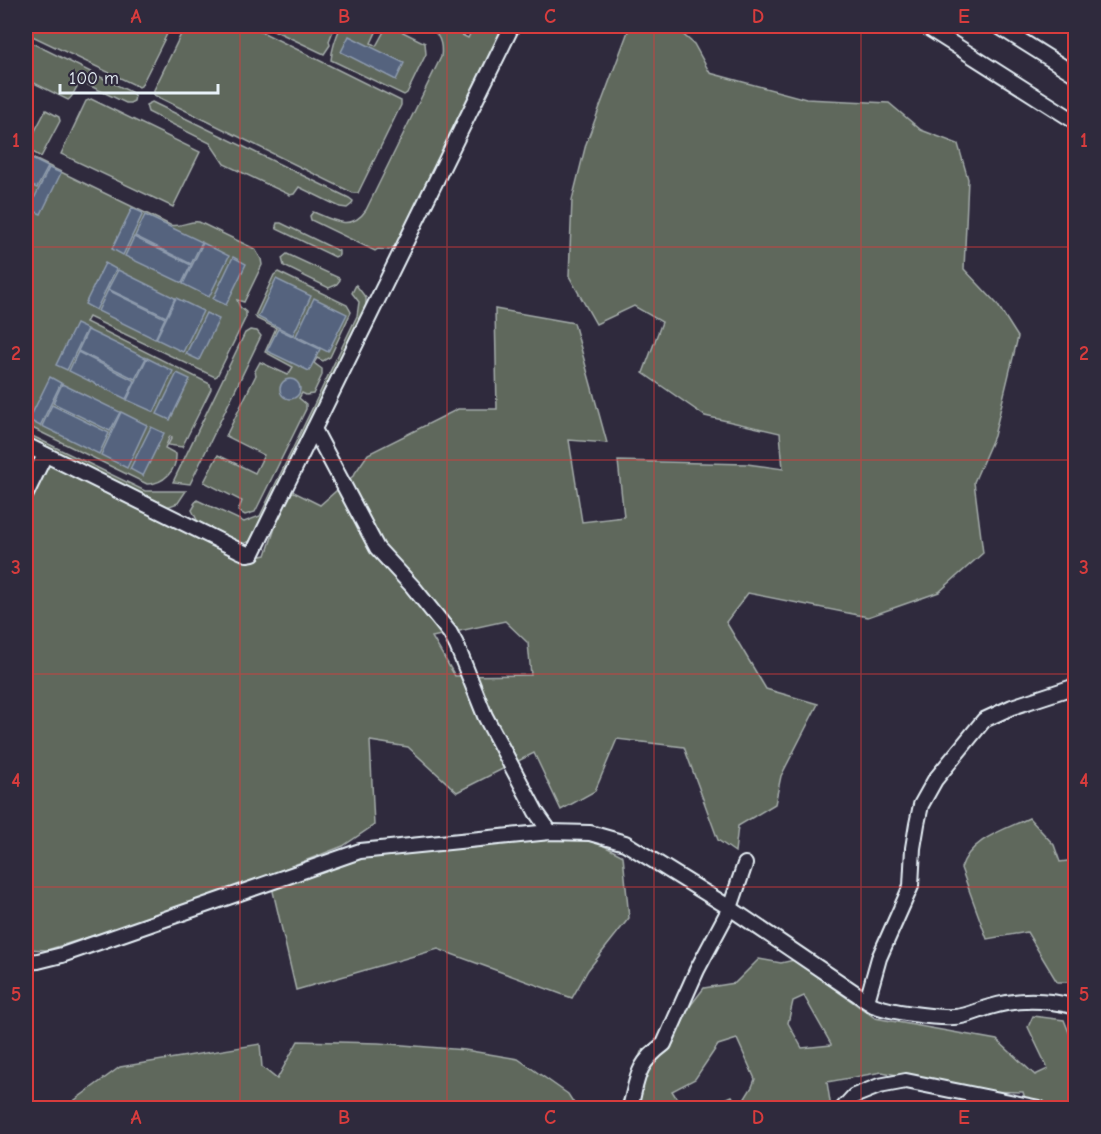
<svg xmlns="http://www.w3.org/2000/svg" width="1101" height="1134" viewBox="0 0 1101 1134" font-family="'Comic Neue',sans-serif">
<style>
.green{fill:#5f675b;stroke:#a4acaa;stroke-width:1.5;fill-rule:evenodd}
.water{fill:#54647e;stroke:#8f9caf;stroke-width:1.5}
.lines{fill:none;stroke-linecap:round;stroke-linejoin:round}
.minor-casing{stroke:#e8f1f8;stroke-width:18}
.minor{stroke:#2f2a3d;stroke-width:14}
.grid{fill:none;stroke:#d83c3d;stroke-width:1.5;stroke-opacity:0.55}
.neatline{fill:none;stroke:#d83c3d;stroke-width:2}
.grid-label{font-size:20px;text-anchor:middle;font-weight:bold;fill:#d83c3d}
</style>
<rect width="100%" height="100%" fill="#2f2a3d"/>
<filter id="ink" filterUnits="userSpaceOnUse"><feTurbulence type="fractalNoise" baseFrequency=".0167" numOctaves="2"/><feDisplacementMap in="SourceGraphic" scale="12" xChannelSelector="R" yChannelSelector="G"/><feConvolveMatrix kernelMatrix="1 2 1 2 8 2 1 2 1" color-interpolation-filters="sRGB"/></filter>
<g filter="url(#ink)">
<!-- green -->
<g class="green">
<polygon points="26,26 171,26 141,86 139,87 26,33"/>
<polygon points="185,26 250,26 401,101 401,105 358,193 353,193 154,95 154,90"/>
<polygon points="265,26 335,26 329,41 330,45 324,54"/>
<path d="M341 26H379L371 43 376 46 387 26H391L425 43 426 54 407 93 404 95 331 60C332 48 336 37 341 26Z"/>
<path d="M428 26H444L468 38 474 26H506L399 243 389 250 378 249 375 251 311 220 310 216 313 212 316 213C334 221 352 231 366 210L441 57C443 43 439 34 428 26Z"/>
<path d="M630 26H673L694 44 710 73 806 99 889 103 921 130 958 144 968 179 964 269 997 304 1018 337 994 436 974 482 983 553 939 592 868 617 748 593 726 622 766 689 818 704 781 776 775 804 738 826 735 852 718 840 684 747 617 739 595 791 561 810 534 753 457 792 408 747 370 741 374 825 343 846 194 904 47 950 26 949V505L47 464 170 519 248 559 266 555 288 489 320 505 353 476 368 454 458 409H497L495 309 574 323 607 443 569 440 582 522 624 517 618 461 747 464 783 469 780 433 705 416 643 373 662 322 634 306 596 324 569 276 572 200 586 144ZM505 621 528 643 531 675 455 676 432 637Z"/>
<path d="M26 40 131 92 135 96 134 101 130 103H126L82 82C74 86 75 96 68 100L26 79Z"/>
<polygon points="91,99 200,152 173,207 61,154 86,101"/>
<polygon points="152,102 349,198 353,201 352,204 347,208 340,207 299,187 294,194 290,195 224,164 210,143 148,112 146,105"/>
<polygon points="46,110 59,117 60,121 41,157 26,148"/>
<path d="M26 155 170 225C181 228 189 220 199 222L255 249 261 259 262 265 244 302 237 300 240 307 246 312V317L217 376 215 377 89 317 86 322 210 384 211 389 182 447 168 445 172 437 170 436 165 448 176 454C177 470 164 484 147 484L26 425Z"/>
<polygon points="277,223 281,223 339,251 339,255 335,257 277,229 276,226"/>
<polygon points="287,254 339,278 340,280 336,285 329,288 284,266 282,258"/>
<polygon points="278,272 347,305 351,312 330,357 323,361 317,358 314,363 322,369 322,375 313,394 306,395 302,393 299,398 306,404 306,409 255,512 245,515 238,511 242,501 204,482 218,455 255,473 264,455 226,436 256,375 255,371 260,362 288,375 293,367 265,352 276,328 257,319 255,316 274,275"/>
<polygon points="356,285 366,298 366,310 253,540 243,544 198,522 192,510 195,505 194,504 197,500 244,522 260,516 357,316 359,302 352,293"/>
<polygon points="250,330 257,331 261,336 190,484 173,482 245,333"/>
<polygon points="26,433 145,491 186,491 178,503 167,507 26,438"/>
<path d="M1029 818 1054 845 1060 862 1075 860V982H1057L1027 932 987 939 961 868C970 839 1004 830 1029 818Z"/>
<polygon points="585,836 623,856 629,918 588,970 572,998 438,949 296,990 272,887 371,853"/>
<path d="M759 959 781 963 794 960 875 1018 997 1040 1035 1075 1048 1069 1028 1027 1033 1016 1064 1020 1075 1047V1108H1028L1023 1092 978 1091 882 1072 827 1082 831 1108H705L732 1096 739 1108 752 1087 755 1079 737 1039 718 1045 695 1079 672 1091 683 1108H620L641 1052 677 1023 704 988 735 983ZM804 996 831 1044V1045L802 1048 788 1023 793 1001Z"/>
<polygon points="298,1041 378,1043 465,1050 518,1059 568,1094 577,1108 64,1108 120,1067 260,1044 262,1067 277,1079"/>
</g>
<!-- water -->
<g class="water">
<polygon points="349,36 404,63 396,80 341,52"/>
<polygon points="26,156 48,167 37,188 26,183"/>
<polygon points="49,168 61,173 41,214 29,209"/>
<polygon points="132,208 143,213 123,255 112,249"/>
<polygon points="145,215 202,242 191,264 135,236"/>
<polygon points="134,237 191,265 182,283 125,256"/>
<polygon points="203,243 229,256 209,297 183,284"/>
<polygon points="233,257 246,264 226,305 213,299"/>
<polygon points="105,263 116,269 96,310 85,304"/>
<polygon points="118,270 175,298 166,317 108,289"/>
<polygon points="276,279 311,296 293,335 258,317"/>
<polygon points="108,290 165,318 155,339 98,311"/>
<polygon points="176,298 203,311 183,352 156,339"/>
<polygon points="314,298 347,314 328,352 296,336"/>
<polygon points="206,313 219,319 199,360 186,354"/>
<polygon points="76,324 87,329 67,370 56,365"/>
<polygon points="278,329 320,349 309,371 267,351"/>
<polygon points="88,330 146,358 135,379 78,351"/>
<polygon points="78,352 135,381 126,399 69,371"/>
<polygon points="147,358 173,371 154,412 127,400"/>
<polygon points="177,373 190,379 170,420 157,414"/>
<polygon points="50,377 61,383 40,426 29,420"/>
<circle cx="290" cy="389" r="10"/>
<polygon points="62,384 120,412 110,431 53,403"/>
<polygon points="52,405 109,433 99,454 42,426"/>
<polygon points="121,412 147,425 127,468 101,455"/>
<polygon points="151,427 164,433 143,476 130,469"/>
</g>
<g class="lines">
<defs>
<g id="minor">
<polyline points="925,26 1076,122"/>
<polyline points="998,26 1076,75"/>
<polyline points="314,429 377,548 413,587 450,633 457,646 485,716 536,812 550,832"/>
<polyline points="26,445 238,550 247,554 253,553 512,26"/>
<polyline points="26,494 45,455"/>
<path d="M26 962 38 961 62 955 360 851 550 832 590 833 625 843 730 908 873 1005C890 1012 935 1018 954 1017 966 1017 979 1010 990 1007 1019 998 1046 999 1076 1007"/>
<polyline points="867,1001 879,958 911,886 913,848 917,824 921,805 935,780 984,720 1012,707 1076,686"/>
<path d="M630 1108C638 1077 636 1065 664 1044L697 970 730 908 745 864"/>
<polyline points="843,1108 854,1096 879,1086 906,1081 1039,1108"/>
</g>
</defs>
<!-- minor casing -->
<use href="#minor" class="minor-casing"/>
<!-- minor -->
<use href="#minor" class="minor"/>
</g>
</g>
<!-- grid -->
<path class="grid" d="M240 26V1108M447 26V1108M654 26V1108M861 26V1108M26 247H1076M26 460H1076M26 674H1076M26 887H1076"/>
<!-- margin -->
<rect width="1101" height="1134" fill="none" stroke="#2f2a3d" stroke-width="66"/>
<!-- scale -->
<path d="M60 84v9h158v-9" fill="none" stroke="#e8f1f8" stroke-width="3"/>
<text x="69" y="84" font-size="18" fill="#e8f1f8" stroke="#2f2a3d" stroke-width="4.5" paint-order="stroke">100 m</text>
<rect x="33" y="33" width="1035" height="1068" class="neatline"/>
<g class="grid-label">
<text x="136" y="23">A</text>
<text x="344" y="23">B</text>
<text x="550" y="23">C</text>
<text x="758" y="23">D</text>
<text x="964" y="23">E</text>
<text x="16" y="147">1</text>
<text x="1084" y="147">1</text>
<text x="16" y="360">2</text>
<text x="1084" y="360">2</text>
<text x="16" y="574">3</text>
<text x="1084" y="574">3</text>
<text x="16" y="787">4</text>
<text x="1084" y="787">4</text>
<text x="16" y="1001">5</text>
<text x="1084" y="1001">5</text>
<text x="136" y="1124">A</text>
<text x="344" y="1124">B</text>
<text x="550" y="1124">C</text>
<text x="758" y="1124">D</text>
<text x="964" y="1124">E</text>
</g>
</svg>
